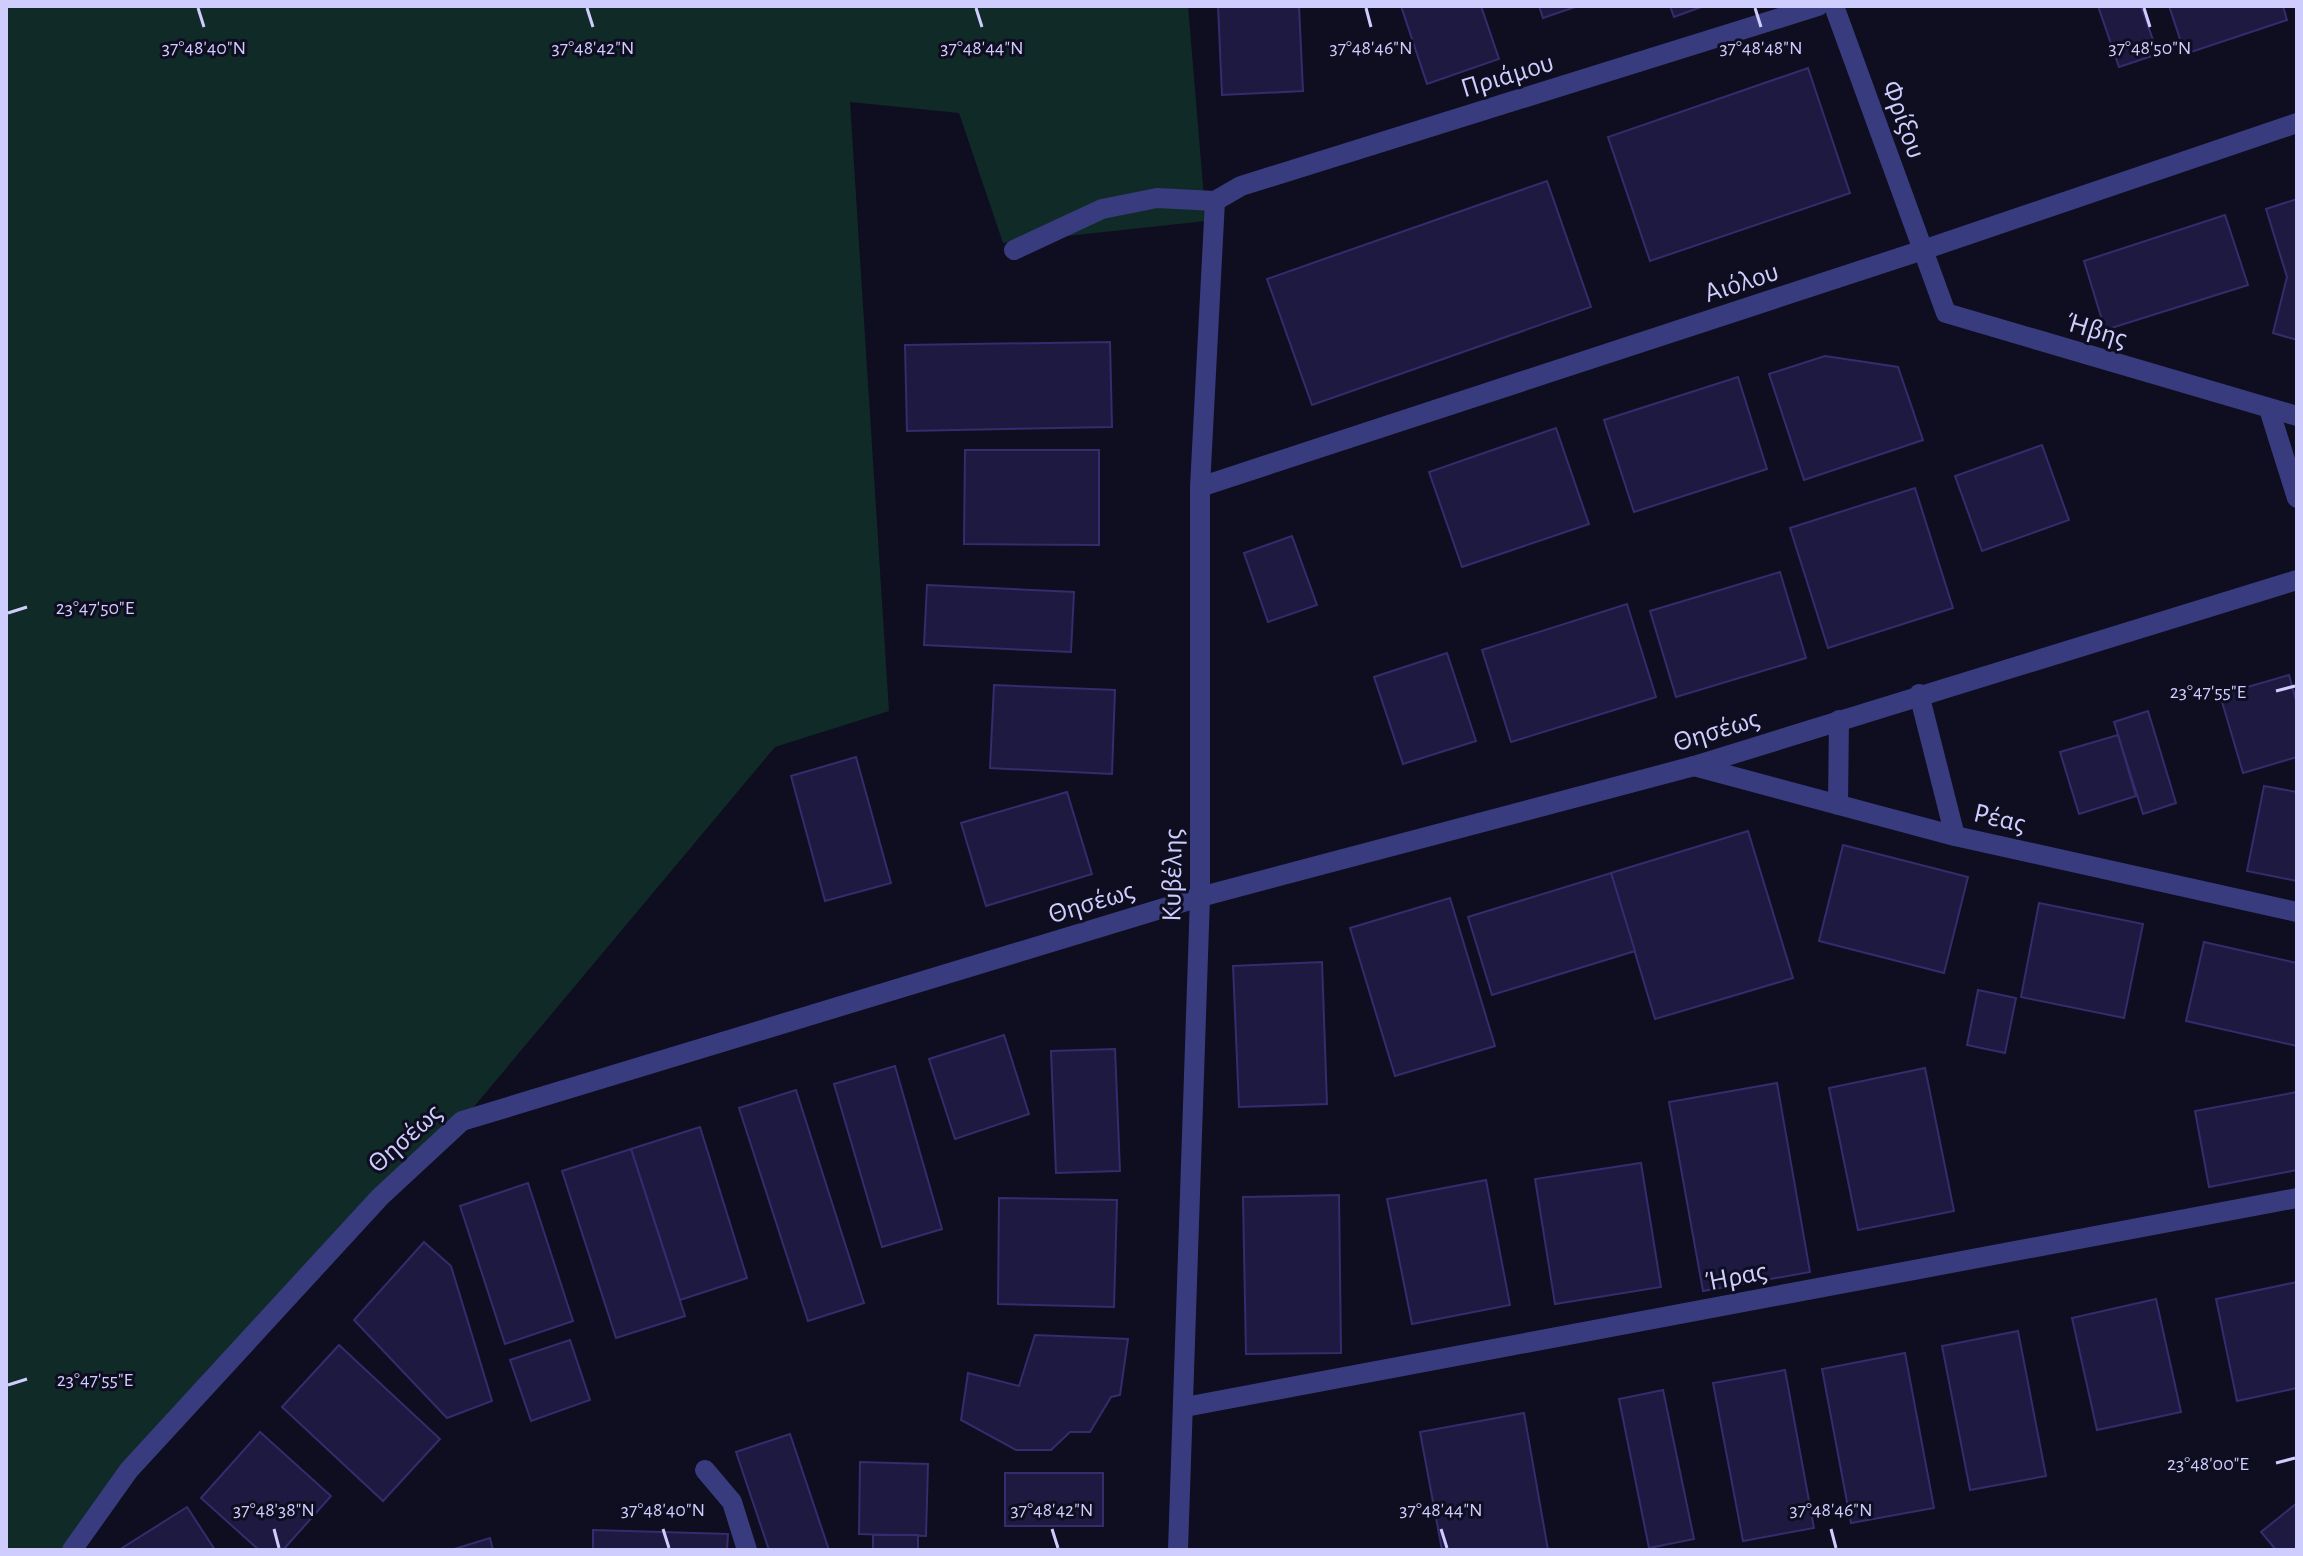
<svg xmlns="http://www.w3.org/2000/svg" width="2303" height="1556" viewBox="0 0 2303 1556" font-family="'Alegreya Sans',sans-serif">
<style>
.green{fill:#102a27}
.building{fill:#1e1941;stroke:#342c6c;stroke-width:2}
.lines{fill:none;stroke-linecap:round;stroke-linejoin:round}
.minor{stroke:#383b7e;stroke-width:20}
.ticks{fill:none;stroke:#cfcdfe;stroke-width:3}
.labels{text-anchor:middle;stroke-width:6;stroke-linejoin:round;paint-order:stroke}
.street-label{font-size:28px;fill:#cfcdfe;stroke:#0f0d20}
.ticks-label{font-size:20px;text-anchor:middle;fill:#cfcdfe;stroke:#0f0d20;stroke-width:6;stroke-linejoin:round;paint-order:stroke}
</style>
<rect width="100%" height="100%" fill="#0f0d20"/>
<!-- green -->
<polygon class="green" points="6,6 1188,6 1206,221 1003,243 959,113 850,102 889,711 775,747 462,1121 380,1197 72,1550 6,1550"/>
<!-- building -->
<g class="building">
<polygon points="1218,6 1299,6 1303,91 1222,95"/>
<polygon points="1401,6 1481,6 1499,59 1427,84"/>
<polygon points="1539,6 1578,6 1543,18"/>
<polygon points="1670,6 1704,6 1674,17"/>
<polygon points="2098,6 2141,6 2158,54 2119,67"/>
<polygon points="2169,6 2283,6 2287,20 2185,54"/>
<polygon points="1808,68 1850,193 1650,261 1608,137"/>
<polygon points="1547,181 1591,307 1312,405 1267,279"/>
<polygon points="2297,199 2297,340 2273,333 2287,277 2266,209"/>
<polygon points="2225,215 2248,285 2105,330 2084,261"/>
<polygon points="1110,342 1112,427 907,431 905,345"/>
<polygon points="1825,356 1898,367 1923,440 1804,480 1769,374"/>
<polygon points="1738,377 1767,469 1634,512 1604,420"/>
<polygon points="1556,428 1589,524 1462,567 1429,472"/>
<polygon points="2042,445 2069,520 1982,551 1955,476"/>
<polygon points="965,450 1099,450 1099,545 964,544"/>
<polygon points="1915,488 1953,608 1828,648 1790,528"/>
<polygon points="1292,536 1317,605 1268,622 1244,553"/>
<polygon points="1780,572 1806,658 1676,697 1650,611"/>
<polygon points="927,585 1074,592 1071,652 924,645"/>
<polygon points="1627,604 1656,697 1511,742 1482,650"/>
<polygon points="1447,653 1476,741 1403,764 1374,677"/>
<polygon points="2289,675 2297,704 2297,757 2243,773 2220,695"/>
<polygon points="994,685 1115,690 1112,774 990,768"/>
<polygon points="2148,711 2176,803 2143,814 2114,722"/>
<polygon points="2118,735 2136,796 2079,814 2060,752"/>
<polygon points="856,757 891,883 825,901 791,776"/>
<polygon points="2264,786 2297,792 2297,881 2247,871"/>
<polygon points="1067,792 1092,874 986,906 961,823"/>
<polygon points="1748,831 1793,978 1655,1019 1611,873"/>
<polygon points="1843,845 1968,877 1944,973 1819,941"/>
<polygon points="1611,873 1635,951 1492,995 1468,917"/>
<polygon points="1450,898 1495,1046 1395,1076 1350,928"/>
<polygon points="2039,903 2143,924 2124,1018 2021,997"/>
<polygon points="2204,942 2297,963 2297,1046 2186,1021"/>
<polygon points="1322,962 1327,1104 1239,1107 1233,966"/>
<polygon points="1978,990 2016,998 2005,1053 1967,1045"/>
<polygon points="1004,1035 1029,1114 955,1139 929,1059"/>
<polygon points="1115,1049 1120,1171 1056,1173 1051,1051"/>
<polygon points="895,1066 942,1229 882,1247 834,1084"/>
<polygon points="1925,1068 1954,1211 1858,1230 1829,1088"/>
<polygon points="1777,1083 1810,1272 1703,1291 1669,1102"/>
<polygon points="796,1090 864,1303 808,1321 739,1108"/>
<polygon points="2297,1092 2297,1170 2209,1187 2195,1111"/>
<polygon points="700,1127 747,1278 680,1300 631,1149"/>
<polygon points="631,1149 685,1316 616,1338 562,1171"/>
<polygon points="1641,1163 1661,1287 1555,1304 1535,1179"/>
<polygon points="1486,1180 1510,1305 1412,1324 1387,1199"/>
<polygon points="528,1183 573,1321 505,1344 460,1206"/>
<polygon points="1339,1195 1341,1353 1246,1354 1243,1197"/>
<polygon points="999,1198 1117,1200 1114,1307 998,1304"/>
<polygon points="424,1242 451,1266 492,1401 447,1418 354,1320"/>
<polygon points="2297,1282 2297,1388 2237,1401 2216,1299"/>
<polygon points="2156,1299 2181,1412 2097,1430 2072,1318"/>
<polygon points="2018,1331 2046,1476 1970,1490 1942,1346"/>
<polygon points="1035,1335 1128,1339 1120,1395 1111,1397 1090,1432 1070,1432 1051,1450 1016,1450 961,1420 968,1373 1019,1386"/>
<polygon points="570,1340 590,1400 531,1421 510,1360"/>
<polygon points="339,1345 440,1439 383,1501 282,1407"/>
<polygon points="1905,1353 1934,1508 1851,1523 1822,1369"/>
<polygon points="1785,1370 1814,1528 1743,1541 1713,1383"/>
<polygon points="1663,1390 1694,1539 1649,1548 1619,1399"/>
<polygon points="1524,1413 1548,1550 1442,1550 1420,1432"/>
<polygon points="260,1432 331,1496 283,1550 259,1550 201,1498"/>
<polygon points="790,1434 829,1550 769,1550 736,1452"/>
<polygon points="860,1462 928,1464 926,1536 859,1534"/>
<rect x="1005" y="1473" width="98" height="53"/>
<polygon points="2297,1503 2297,1550 2276,1550 2261,1532"/>
<polygon points="187,1507 215,1550 119,1550"/>
<polygon points="593,1530 728,1534 727,1550 593,1550"/>
<rect x="873" y="1535" width="45" height="15"/>
<polygon points="490,1538 493,1550 451,1550"/>
</g>
<g class="lines">
<!-- minor -->
<g class="minor">
<polyline points="1834,6 1946,313 2297,416"/>
<polyline points="1215,201 1241,186 1818,6"/>
<polyline points="1014,250 1102,209 1157,198 1215,201"/>
<polyline points="2269,409 2297,498"/>
<polyline points="1200,487 1923,250 2297,123"/>
<polyline points="1919,694 1955,836"/>
<polyline points="1694,766 1955,836 2297,912"/>
<polyline points="1838,805 1839,720"/>
<polyline points="1185,1407 2297,1198"/>
<polyline points="705,1470 732,1502 747,1550"/>
<polyline points="72,1550 129,1470 380,1197 462,1121 1200,897 1694,766 2297,580"/>
<polyline points="1178,1550 1200,897 1200,487 1215,201"/>
</g>
</g>
<!-- ticks -->
<path class="ticks" d="M198 8 204 27M587 8 593 27M976 8 982 27M1366 8 1371 27M1755 8 1761 27M2144 8 2150 27M8 613 27 607M2276 691 2295 686M8 1385 27 1379M2276 1463 2295 1458M274 1529 279 1548M663 1529 669 1548M1052 1529 1058 1548M1441 1529 1447 1548M1831 1529 1836 1548"/>
<g class="labels">
<!-- street labels -->
<g class="street-label">
<text transform="translate(1507 74) rotate(-17)" y="10">Πριάμου</text>
<text transform="translate(1905 119) rotate(70)" y="10">Φρίξου</text>
<text transform="translate(1741 281) rotate(-18)" y="10">Αιόλου</text>
<text transform="translate(2097 329) rotate(17)" y="10">Ήβης</text>
<text transform="translate(1716 729) rotate(-17)" y="10">Θησέως</text>
<text transform="translate(2000 817) rotate(13)" y="10">Ρέας</text>
<text transform="translate(1171 875) rotate(-89)" y="10">Κυβέλης</text>
<text transform="translate(1091 901) rotate(-17)" y="10">Θησέως</text>
<text transform="translate(404 1137) rotate(-42)" y="10">Θησέως</text>
<text transform="translate(1736 1275) rotate(-11)" y="10">Ήρας</text>
</g>
</g>
<g class="ticks-label">
<text x="204" y="54">37°48'40"N</text>
<text x="593" y="54">37°48'42"N</text>
<text x="982" y="54">37°48'44"N</text>
<text x="1371" y="54">37°48'46"N</text>
<text x="1761" y="54">37°48'48"N</text>
<text x="2150" y="54">37°48'50"N</text>
<text x="95" y="614">23°47'50"E</text>
<text x="2208" y="698">23°47'55"E</text>
<text x="95" y="1386">23°47'55"E</text>
<text x="2208" y="1470">23°48'00"E</text>
<text x="274" y="1516">37°48'38"N</text>
<text x="663" y="1516">37°48'40"N</text>
<text x="1052" y="1516">37°48'42"N</text>
<text x="1441" y="1516">37°48'44"N</text>
<text x="1831" y="1516">37°48'46"N</text>
</g>
<!-- border -->
<rect width="2303" height="1556" fill="none" stroke="#cfcdfe" stroke-width="16"/>
</svg>
